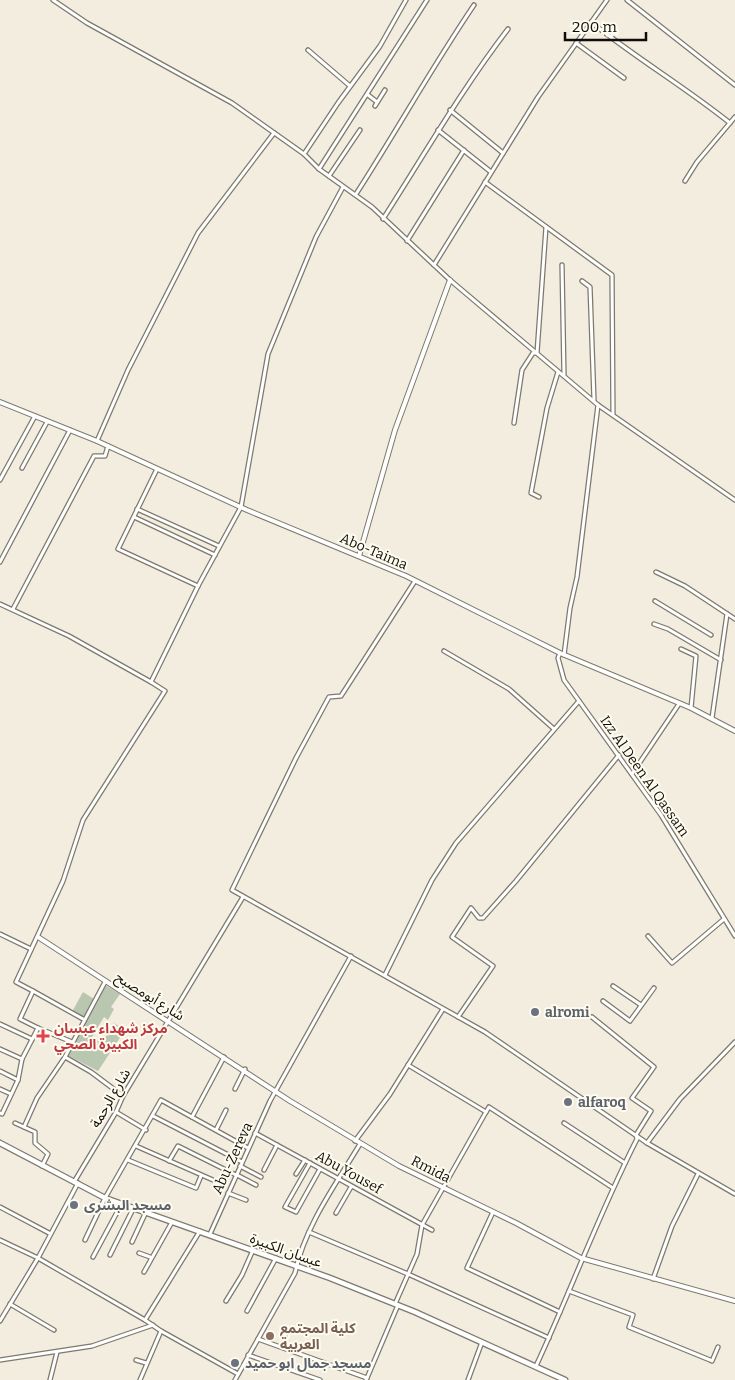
<svg xmlns="http://www.w3.org/2000/svg" width="735" height="1380" viewBox="0 0 735 1380" font-family="Bitter,'Noto Sans Arabic',serif">
<style>
.green{fill:#b9c6b0}
.lines{fill:none;stroke-linecap:round;stroke-linejoin:round}
.minor-casing{stroke:#7d796d;stroke-width:5.5}
.tertiary-casing{stroke:#7d796d;stroke-width:6}
.secondary-casing{stroke:#7d796d;stroke-width:7}
.minor{stroke:#fff;stroke-width:3}
.tertiary{stroke:#fff;stroke-width:4}
.secondary{stroke:#fff;stroke-width:4.5}
.worship-dot{fill:#6b7280;stroke:#fefbef;stroke-width:2}
.health-dot{fill:#e0444e;stroke:#fefbef;stroke-width:2}
.education-dot{fill:#8d6e63;stroke:#fefbef;stroke-width:2}
.labels{text-anchor:middle;stroke-width:4;stroke-linejoin:round;paint-order:stroke}
.street-label{font-size:14px;fill:#0f0d09;stroke:#fefbef}
.worship-label{font-size:14px;font-weight:bold;fill:#5b616d;stroke:#fefbef;text-anchor:start}
.health-label{font-size:14px;font-weight:bold;fill:#be3a42;stroke:#fefbef;text-anchor:start}
.education-label{font-size:14px;font-weight:bold;fill:#785e54;stroke:#fefbef;text-anchor:start}
</style>
<rect width="100%" height="100%" fill="#f2eddf"/>
<!-- green -->
<g class="green">
<polygon points="105,985 120,994 111,1007 114,1009 108,1020 104,1017 92,1037 102,1043 114,1023 125,1030 98,1071 67,1055"/>
<polygon points="83,992 94,999 84,1017 81,1018 72,1012"/>
</g>
<g class="lines">
<defs>
<g id="minor">
<polyline points="53,0 87,23 232,103 304,154 319,169 372,207 450,280 598,405 735,500"/>
<polyline points="627,0 735,85"/>
<path d="M591 22C636 58 685 87 730 123"/>
<polyline points="576,43 624,78"/>
<polyline points="308,50 350,86"/>
<polyline points="368,95 377,102"/>
<polyline points="375,106 385,90"/>
<polyline points="450,110 503,153"/>
<polyline points="438,130 491,172"/>
<polyline points="304,154 338,103 380,46 406,0"/>
<polyline points="319,169 427,0"/>
<polyline points="329,176 360,130"/>
<polyline points="685,181 697,162 735,117"/>
<polyline points="485,182 612,275 613,414"/>
<path d="M356 194C396 132 432 67 474 5"/>
<path d="M383 219C424 155 462 89 508 29"/>
<polyline points="407,241 464,150"/>
<polyline points="434,265 538,97 607,0"/>
<polyline points="562,265 564,375"/>
<polyline points="582,281 590,287 594,400"/>
<polyline points="514,423 522,370 533,353 537,353 546,227"/>
<polyline points="97,441 128,370 198,233 274,133"/>
<polyline points="22,468 47,422"/>
<polyline points="157,469 118,549 198,586"/>
<polyline points="0,480 35,416"/>
<polyline points="539,497 531,493 547,408 558,372"/>
<polyline points="137,509 219,546"/>
<polyline points="134,517 215,555"/>
<polyline points="0,562 70,430"/>
<polyline points="656,572 685,586 735,619"/>
<polyline points="415,581 341,696 329,697 296,758 232,890 485,1032 647,1143 735,1194"/>
<polyline points="655,601 711,635"/>
<polyline points="0,604 69,636 151,682"/>
<polyline points="13,609 94,456 105,456 108,446"/>
<polyline points="654,624 668,629 721,660"/>
<polyline points="681,649 696,656 691,708"/>
<polyline points="444,651 509,689 554,729"/>
<polyline points="560,653 558,658 564,680 661,815 735,936"/>
<polyline points="564,655 570,608 577,577 598,405"/>
<polyline points="712,718 727,614"/>
<polyline points="632,774 679,704"/>
<polyline points="0,934 31,949"/>
<polyline points="648,936 672,963 724,919"/>
<polyline points="385,975 432,880 456,843 579,701"/>
<polyline points="613,986 641,1005"/>
<polyline points="33,991 83,1019"/>
<polyline points="603,1001 630,1021 654,988"/>
<polyline points="458,1017 493,966 452,937 471,908 479,918 483,918 516,881 619,755"/>
<polyline points="0,1024 32,1039"/>
<polyline points="38,1028 72,1042"/>
<polyline points="0,1049 22,1059"/>
<polyline points="65,1057 91,1072 123,1096"/>
<polyline points="0,1071 18,1080"/>
<polyline points="0,1089 11,1094"/>
<polyline points="235,1089 245,1069"/>
<polyline points="116,1112 146,1130"/>
<polyline points="486,1112 489,1107 492,1109 613,1188"/>
<polyline points="0,1113 2,1114 18,1080 22,1059 38,1028 20,1019 33,991 16,982 63,881 83,820 165,691 151,682 198,586 241,507 268,354 316,237 343,187"/>
<polyline points="153,1116 242,1162"/>
<polyline points="192,1117 224,1057"/>
<polyline points="15,1123 35,1132 35,1143 48,1154 42,1166"/>
<polyline points="564,1123 625,1163"/>
<polyline points="24,1127 37,1098 65,1057 105,982"/>
<polyline points="216,1130 226,1110"/>
<polyline points="255,1133 432,1230"/>
<polyline points="355,1141 390,1094 443,1009"/>
<polyline points="647,1143 680,1099 735,1042"/>
<polyline points="136,1146 213,1180"/>
<polyline points="128,1160 196,1188 201,1176"/>
<polyline points="169,1161 178,1146 236,1175"/>
<polyline points="310,1163 285,1207 296,1212 320,1169"/>
<polyline points="240,1166 261,1177"/>
<polyline points="264,1170 277,1145"/>
<polyline points="296,1174 305,1160"/>
<polyline points="237,1175 256,1185"/>
<polyline points="74,1182 116,1112 123,1096 243,897"/>
<polyline points="228,1193 246,1200"/>
<polyline points="0,1207 49,1233"/>
<polyline points="493,1212 467,1268 560,1312"/>
<polyline points="336,1213 351,1187"/>
<polyline points="309,1232 408,1274 549,1338"/>
<polyline points="210,1234 270,1101 351,956"/>
<polyline points="0,1240 38,1258 145,1320 161,1331 238,1374"/>
<polyline points="85,1240 105,1198 161,1100 248,1148"/>
<polyline points="132,1242 145,1214"/>
<polyline points="139,1253 150,1257"/>
<polyline points="110,1255 133,1209"/>
<polyline points="93,1257 121,1205"/>
<polyline points="144,1272 172,1222"/>
<polyline points="653,1279 672,1226 698,1174"/>
<polyline points="569,1291 633,1315 629,1327 710,1360 712,1361 718,1347"/>
<polyline points="226,1301 242,1275 253,1250"/>
<polyline points="10,1304 54,1330"/>
<polyline points="395,1304 417,1254 422,1225 486,1112 408,1065"/>
<polyline points="247,1311 276,1258"/>
<polyline points="145,1320 200,1231"/>
<polyline points="0,1321 38,1258 78,1183"/>
<polyline points="258,1339 367,1378 366,1380"/>
<polyline points="248,1355 320,1380"/>
<polyline points="0,1360 92,1346 153,1325"/>
<polyline points="136,1360 146,1363"/>
<path d="M536 1366C571 1291 599 1213 637 1139L636 1135 651 1111 632 1098 654 1067 592 1017"/>
<polyline points="367,1378 398,1305"/>
<polyline points="50,1380 57,1352"/>
<polyline points="140,1380 161,1331"/>
<path d="M235 1380 295 1273C305 1226 336 1184 360 1144"/>
<polyline points="468,1380 482,1342"/>
</g>
<g id="tertiary">
<polyline points="0,402 97,441 247,510 406,576 560,653 691,708 735,731"/>
<polyline points="359,556 395,430 450,280"/>
<polyline points="38,937 290,1101 399,1166 516,1223 581,1258 735,1301"/>
</g>
<polyline id="secondary" points="0,1143 105,1198 330,1278 415,1312 565,1380"/>
</defs>
<!-- minor casing -->
<use href="#minor" class="minor-casing"/>
<!-- tertiary casing -->
<use href="#tertiary" class="tertiary-casing"/>
<!-- secondary casing -->
<use href="#secondary" class="secondary-casing"/>
<!-- minor -->
<use href="#minor" class="minor"/>
<!-- tertiary -->
<use href="#tertiary" class="tertiary"/>
<!-- secondary -->
<use href="#secondary" class="secondary"/>
</g>
<!-- markers -->
<g class="worship-dot">
<circle cx="535" cy="1012" r="5"/>
<circle cx="568" cy="1102" r="5"/>
<circle cx="74" cy="1205" r="5"/>
<circle cx="235" cy="1363" r="5"/>
</g>
<path class="health-dot" d="M40.5 1028.5h5v5h5v5h-5v5h-5v-5h-5v-5h5z"/>
<circle class="education-dot" cx="270" cy="1336" r="5"/>
<g class="labels">
<!-- street labels -->
<g class="street-label">
<text transform="translate(374 551) rotate(23)" y="5">Abo-Taima</text>
<text transform="translate(645 776) rotate(55)" y="5">Izz Al Deen Al Qassam</text>
<text transform="translate(150 996) rotate(32)" y="5">شارع أبومصبح</text>
<text transform="translate(110 1098) rotate(-60)" y="5">شارع الرحمة</text>
<text transform="translate(232 1158) rotate(-65)" y="5">Abu-Zereva</text>
<text transform="translate(431 1169) rotate(27)" y="5">Rmida</text>
<text transform="translate(349 1172) rotate(29)" y="5">Abu Yousef</text>
<text transform="translate(286 1250) rotate(20)" y="5">عبسان الكبيرة</text>
</g>
<!-- worship labels -->
<g class="worship-label">
<text x="545" y="1017">alromi</text>
<text x="578" y="1107">alfaroq</text>
<text x="84" y="1210">مسجد البشرى</text>
<text x="245" y="1368">مسجد جمال ابو حميد</text>
</g>
<!-- health labels -->
<g class="health-label">
<text x="54" y="1033">مركز شهداء عبسان<tspan x="54" dy="16">الكبيرة الصحي</tspan></text>
</g>
<!-- education labels -->
<g class="education-label">
<text x="280" y="1333">كلية المجتمع<tspan x="280" dy="16">العربية</tspan></text>
</g>
</g>
<!-- scale -->
<path d="M565 32v8h81v-8" fill="none" stroke="#0f0d09" stroke-width="2.5"/>
<text x="572" y="32" font-size="15" fill="#0f0d09" stroke="#fefbef" stroke-width="4" paint-order="stroke">200 m</text>
</svg>
